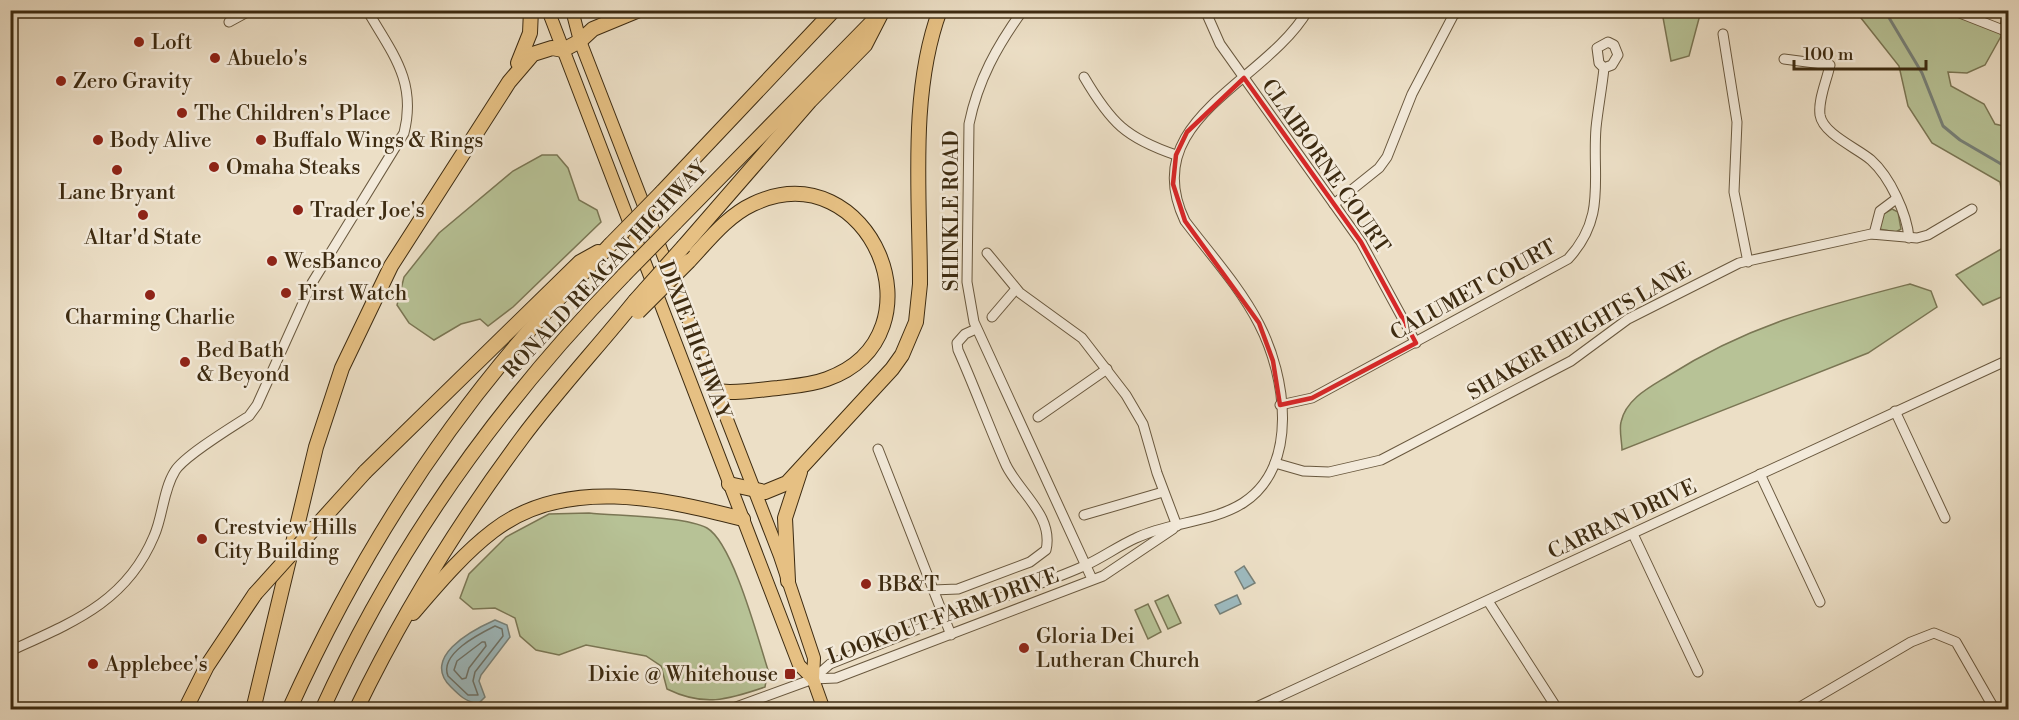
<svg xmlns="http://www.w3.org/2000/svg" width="2019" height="720" viewBox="0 0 2019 720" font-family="'Libre Bodoni',serif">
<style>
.green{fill:#b7c296;stroke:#7a7654;stroke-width:1.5}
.water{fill:#9dbabf;stroke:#778179;stroke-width:1.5}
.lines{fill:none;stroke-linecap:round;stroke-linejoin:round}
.shore{stroke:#6d7268;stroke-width:1.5}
.stream{stroke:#778179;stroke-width:3}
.minor-casing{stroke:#69583e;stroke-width:11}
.major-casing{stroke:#3d2b11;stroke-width:14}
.highway-casing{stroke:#3d2b11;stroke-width:16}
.minor{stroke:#f3eada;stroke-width:9}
.major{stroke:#e6c083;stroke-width:12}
.highway{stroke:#e6c083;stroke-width:14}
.highway-bridge-casing{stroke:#3d2b11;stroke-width:16;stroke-linecap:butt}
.highway-bridge{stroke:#e6c083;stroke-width:14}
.marked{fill:none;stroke:#d62828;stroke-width:4.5;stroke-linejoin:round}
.poi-dot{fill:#8f2418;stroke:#f3eada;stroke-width:2}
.labels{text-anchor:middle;stroke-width:5;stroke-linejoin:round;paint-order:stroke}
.poi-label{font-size:21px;fill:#3d2b11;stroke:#f3eada;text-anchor:start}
.street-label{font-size:21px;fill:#3d2b11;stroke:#f3eada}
</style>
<rect width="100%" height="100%" fill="#ecdfc6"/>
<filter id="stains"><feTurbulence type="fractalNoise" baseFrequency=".00333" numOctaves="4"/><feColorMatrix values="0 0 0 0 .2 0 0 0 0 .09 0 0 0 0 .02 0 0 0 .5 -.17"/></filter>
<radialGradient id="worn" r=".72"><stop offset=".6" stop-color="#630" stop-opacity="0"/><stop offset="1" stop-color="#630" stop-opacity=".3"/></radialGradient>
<!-- green -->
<g class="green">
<polygon points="1659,11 1701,11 1689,56 1671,61 1662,12"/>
<polygon points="1847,11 1952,11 2004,31 1985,65 1967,73 1948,72 1951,86 1984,104 1995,124 2008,127 2008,225 2000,182 1932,143 1908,106 1899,66 1857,13"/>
<polygon points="542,155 557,155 568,168 579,200 597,210 601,222 513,307 488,326 480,319 461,324 434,340 409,323 397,305 404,277 439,233 513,171"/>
<polygon points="1892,209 1898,212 1901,229 1896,232 1879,229 1883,214"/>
<polygon points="2008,245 2008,294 1983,305 1956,275"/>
<path d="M1910 284 1931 291 1937 307 1868 353 1622 450C1622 442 1619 430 1621 422 1626 399 1650 387 1668 376 1748 325 1820 307 1910 284Z"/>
<path d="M589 513C616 516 686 516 707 528 733 543 758 639 768 670L765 687C727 700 704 707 667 689L661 666 646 656 586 645 559 655 536 650 520 636 515 618 495 608 473 609 460 598 469 574 506 537 549 514Z"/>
<polygon points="1168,595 1181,623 1168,629 1155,601"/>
<polygon points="1148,604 1161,632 1148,639 1135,610"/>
</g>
<!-- water -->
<g class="water">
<polygon points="1244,566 1255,583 1244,589 1235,572"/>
<polygon points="1237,595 1241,604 1220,614 1215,605"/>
<path d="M495 620 507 625 510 637 481 675 479 681 485 697 478 704C465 701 460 696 451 687 421 658 470 631 495 620Z"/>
</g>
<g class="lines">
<!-- shore -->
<g class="shore">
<path d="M495 626 502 629 503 636 475 672 473 681 478 695H468L448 676C439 654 479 634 495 626Z"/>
<polygon points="482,642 485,642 486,646 469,668 466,678 462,679 454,670 457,661"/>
</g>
<!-- stream -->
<polyline class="stream" points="1882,10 1888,16 1922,73 1943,126 1960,140 2008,168"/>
<defs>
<g id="minor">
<path d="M1023 10C997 46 978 80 969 124L967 282 974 322 1092 579"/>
<polyline points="1205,10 1220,44 1361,242 1416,343"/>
<polyline points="1952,10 2008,32"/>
<polyline points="223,11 224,10"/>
<polyline points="1454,14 1466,10"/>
<polyline points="229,22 251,10"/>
<polyline points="2004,31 2008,13"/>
<polyline points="1723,34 1737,122 1734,192 1748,262"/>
<path d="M1784 59 1830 65C1827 80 1818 99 1820 115 1823 134 1857 148 1871 160 1890 177 1907 214 1909 238"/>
<path d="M1084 77C1111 123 1126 138 1176 155"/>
<polyline points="1334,204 1379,168 1387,157 1412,94 1454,14"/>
<polyline points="1874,234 1880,211 1896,199"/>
<polyline points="987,253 1020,293 1082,338 1126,395 1143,424 1157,473 1177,526"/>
<polyline points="992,317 1016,289"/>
<path d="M1280 405 1312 398 1568 259C1607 217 1592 179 1596 128 1598 108 1602 88 1604 68L1612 65 1618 55 1614 45 1608 42 1597 48 1599 63 1604 68"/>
<polyline points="1895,411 1945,518"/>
<polyline points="1038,417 1107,369"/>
<polyline points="878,449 951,635"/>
<polyline points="1275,463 1303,471 1329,472 1381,460 1571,361 1628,319 1739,263 1871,234 1917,238 1928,235 1972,209"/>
<polyline points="1760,474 1820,602"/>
<polyline points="1084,515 1163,492"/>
<polyline points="1633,534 1698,672"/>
<path d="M933 590 958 589 1030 562 1046 550C1054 516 1019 492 1006 465 989 427 975 388 958 350L957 343 965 334 976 329"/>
<polyline points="1488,601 1558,710"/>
<path d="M10 651C71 623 126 603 154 536 163 516 163 490 175 471 184 456 232 427 249 416L257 405 312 283 404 133C417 81 392 53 367 10"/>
<polyline points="813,679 836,678 1103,576 1173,529"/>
<path d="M728 710 813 679 830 664C877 645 925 626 973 608 1010 594 1048 582 1084 566 1102 558 1118 546 1136 538 1169 522 1211 523 1243 503 1300 466 1286 376 1259 324 1240 287 1210 254 1185 221 1136 119 1266 83 1308 10"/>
<polyline points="1250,710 2008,360"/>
<polyline points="1795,710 1911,642 1934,633 1956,642 1995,710"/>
</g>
<g id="major">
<polyline points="548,10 799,665 813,679"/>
<polyline points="572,10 580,41 780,556 814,658 813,679 824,710"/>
</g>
<g id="highway">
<polyline points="518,63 530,33 531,10"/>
<polyline points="662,192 834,10"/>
<polyline points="675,223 873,21"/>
<polyline points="684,246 810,101 865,45 883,10"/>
<path d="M689 261C708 241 727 216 753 204 869 149 948 335 827 379 811 385 795 386 778 388 757 390 736 394 715 391"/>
<polyline points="365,472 580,262 598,252"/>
<path d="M729 484 765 492 787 483 892 369 902 355 916 322 920 284C920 196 909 93 940 10"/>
<polyline points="788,581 785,518 800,472"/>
<path d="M413 613C438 584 463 554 493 531 564 476 662 498 743 519"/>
<polyline points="185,710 207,666 255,594"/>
<polyline points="253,710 316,447 342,368 391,266 509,82 533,54 552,48 563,50 580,41 593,29 639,10"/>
<path d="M289 710C349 577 425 452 520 341 548 308 580 277 610 245"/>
<path d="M322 710C396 547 500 402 624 275"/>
<path d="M356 710C403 613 458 524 522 438 557 391 598 347 635 301"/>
</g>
</defs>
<!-- minor casing -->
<use href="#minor" class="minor-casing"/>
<!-- major casing -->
<use href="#major" class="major-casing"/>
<!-- highway casing -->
<use href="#highway" class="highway-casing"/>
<!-- minor -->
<use href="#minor" class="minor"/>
<!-- major -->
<use href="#major" class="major"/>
<!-- highway -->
<use href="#highway" class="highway"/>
<defs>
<g id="highway-bridge">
<polyline points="610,245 662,192"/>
<polyline points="624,275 675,223"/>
<polyline points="635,301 684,246"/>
<polyline points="638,312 689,261"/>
<polyline points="255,594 365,472"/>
</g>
</defs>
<!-- highway-bridge casing -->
<use href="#highway-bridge" class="highway-bridge-casing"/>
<!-- highway-bridge -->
<use href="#highway-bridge" class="highway-bridge"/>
</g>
<!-- marked area -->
<path class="marked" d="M1244 78 1361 242 1416 343 1312 398 1280 405 1273 361 1259 323 1185 221 1173 184 1176 155 1187 132Z"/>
<!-- markers -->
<g class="poi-dot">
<circle cx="139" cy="42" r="6"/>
<circle cx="215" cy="58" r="6"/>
<circle cx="61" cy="81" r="6"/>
<circle cx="182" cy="113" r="6"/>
<circle cx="98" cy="140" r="6"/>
<circle cx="261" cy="140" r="6"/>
<circle cx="214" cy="167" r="6"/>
<circle cx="117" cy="170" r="6"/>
<circle cx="298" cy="210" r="6"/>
<circle cx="143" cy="215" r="6"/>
<circle cx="272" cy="261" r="6"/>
<circle cx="286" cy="293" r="6"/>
<circle cx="150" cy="295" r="6"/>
<circle cx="185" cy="362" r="6"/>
<circle cx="202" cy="539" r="6"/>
<circle cx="866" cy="584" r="6"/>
<circle cx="1024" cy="648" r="6"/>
<circle cx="93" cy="664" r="6"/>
<rect x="784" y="668" width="12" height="12" rx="3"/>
</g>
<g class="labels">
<!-- poi labels -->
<g class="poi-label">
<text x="151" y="49">Loft</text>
<text x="227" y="65">Abuelo's</text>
<text x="73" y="88">Zero Gravity</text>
<text x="194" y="120">The Children's Place</text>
<text x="110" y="147">Body Alive</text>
<text x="273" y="147">Buffalo Wings &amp; Rings</text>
<text x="226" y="174">Omaha Steaks</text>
<text x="117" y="199" text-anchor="middle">Lane Bryant</text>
<text x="310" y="217">Trader Joe's</text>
<text x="143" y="244" text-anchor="middle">Altar'd State</text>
<text x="284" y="268">WesBanco</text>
<text x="298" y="300">First Watch</text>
<text x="150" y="324" text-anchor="middle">Charming Charlie</text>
<text x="197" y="357">Bed Bath<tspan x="197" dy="24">&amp; Beyond</tspan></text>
<text x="214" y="534">Crestview Hills<tspan x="214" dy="24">City Building</tspan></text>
<text x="878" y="591">BB&amp;T</text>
<text x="1036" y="643">Gloria Dei<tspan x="1036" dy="24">Lutheran Church</tspan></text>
<text x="105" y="671">Applebee's</text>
<text x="778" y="681" text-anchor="end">Dixie @ Whitehouse</text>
</g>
<!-- street labels -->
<g class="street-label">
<text transform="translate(1326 166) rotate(55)" y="7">CLAIBORNE COURT</text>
<text transform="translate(951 211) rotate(-90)" y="7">SHINKLE ROAD</text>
<text transform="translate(605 269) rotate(-47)" y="7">RONALD REAGAN HIGHWAY</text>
<text transform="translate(1473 290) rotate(-29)" y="7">CALUMET COURT</text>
<text transform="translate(1579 331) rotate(-30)" y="7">SHAKER HEIGHTS LANE</text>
<text transform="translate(695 340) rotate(69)" y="7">DIXIE HIGHWAY</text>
<text transform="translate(1622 519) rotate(-25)" y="7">CARRAN DRIVE</text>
<text transform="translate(943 616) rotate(-20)" y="7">LOOKOUT FARM DRIVE</text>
</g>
</g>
<!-- margin -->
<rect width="2019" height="720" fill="none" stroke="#ecdfc6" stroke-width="36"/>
<rect x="12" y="12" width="1995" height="696" fill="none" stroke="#3d2b11" stroke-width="3"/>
<rect x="18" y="18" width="1983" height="684" fill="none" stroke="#3d2b11" stroke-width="1.5"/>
<!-- scale -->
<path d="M1794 60v9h132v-9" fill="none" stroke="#3d2b11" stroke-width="3"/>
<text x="1803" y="60" font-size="18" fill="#3d2b11" stroke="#f3eada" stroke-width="4.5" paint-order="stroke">100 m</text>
<rect width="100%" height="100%" filter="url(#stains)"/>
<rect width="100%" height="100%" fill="url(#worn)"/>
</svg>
